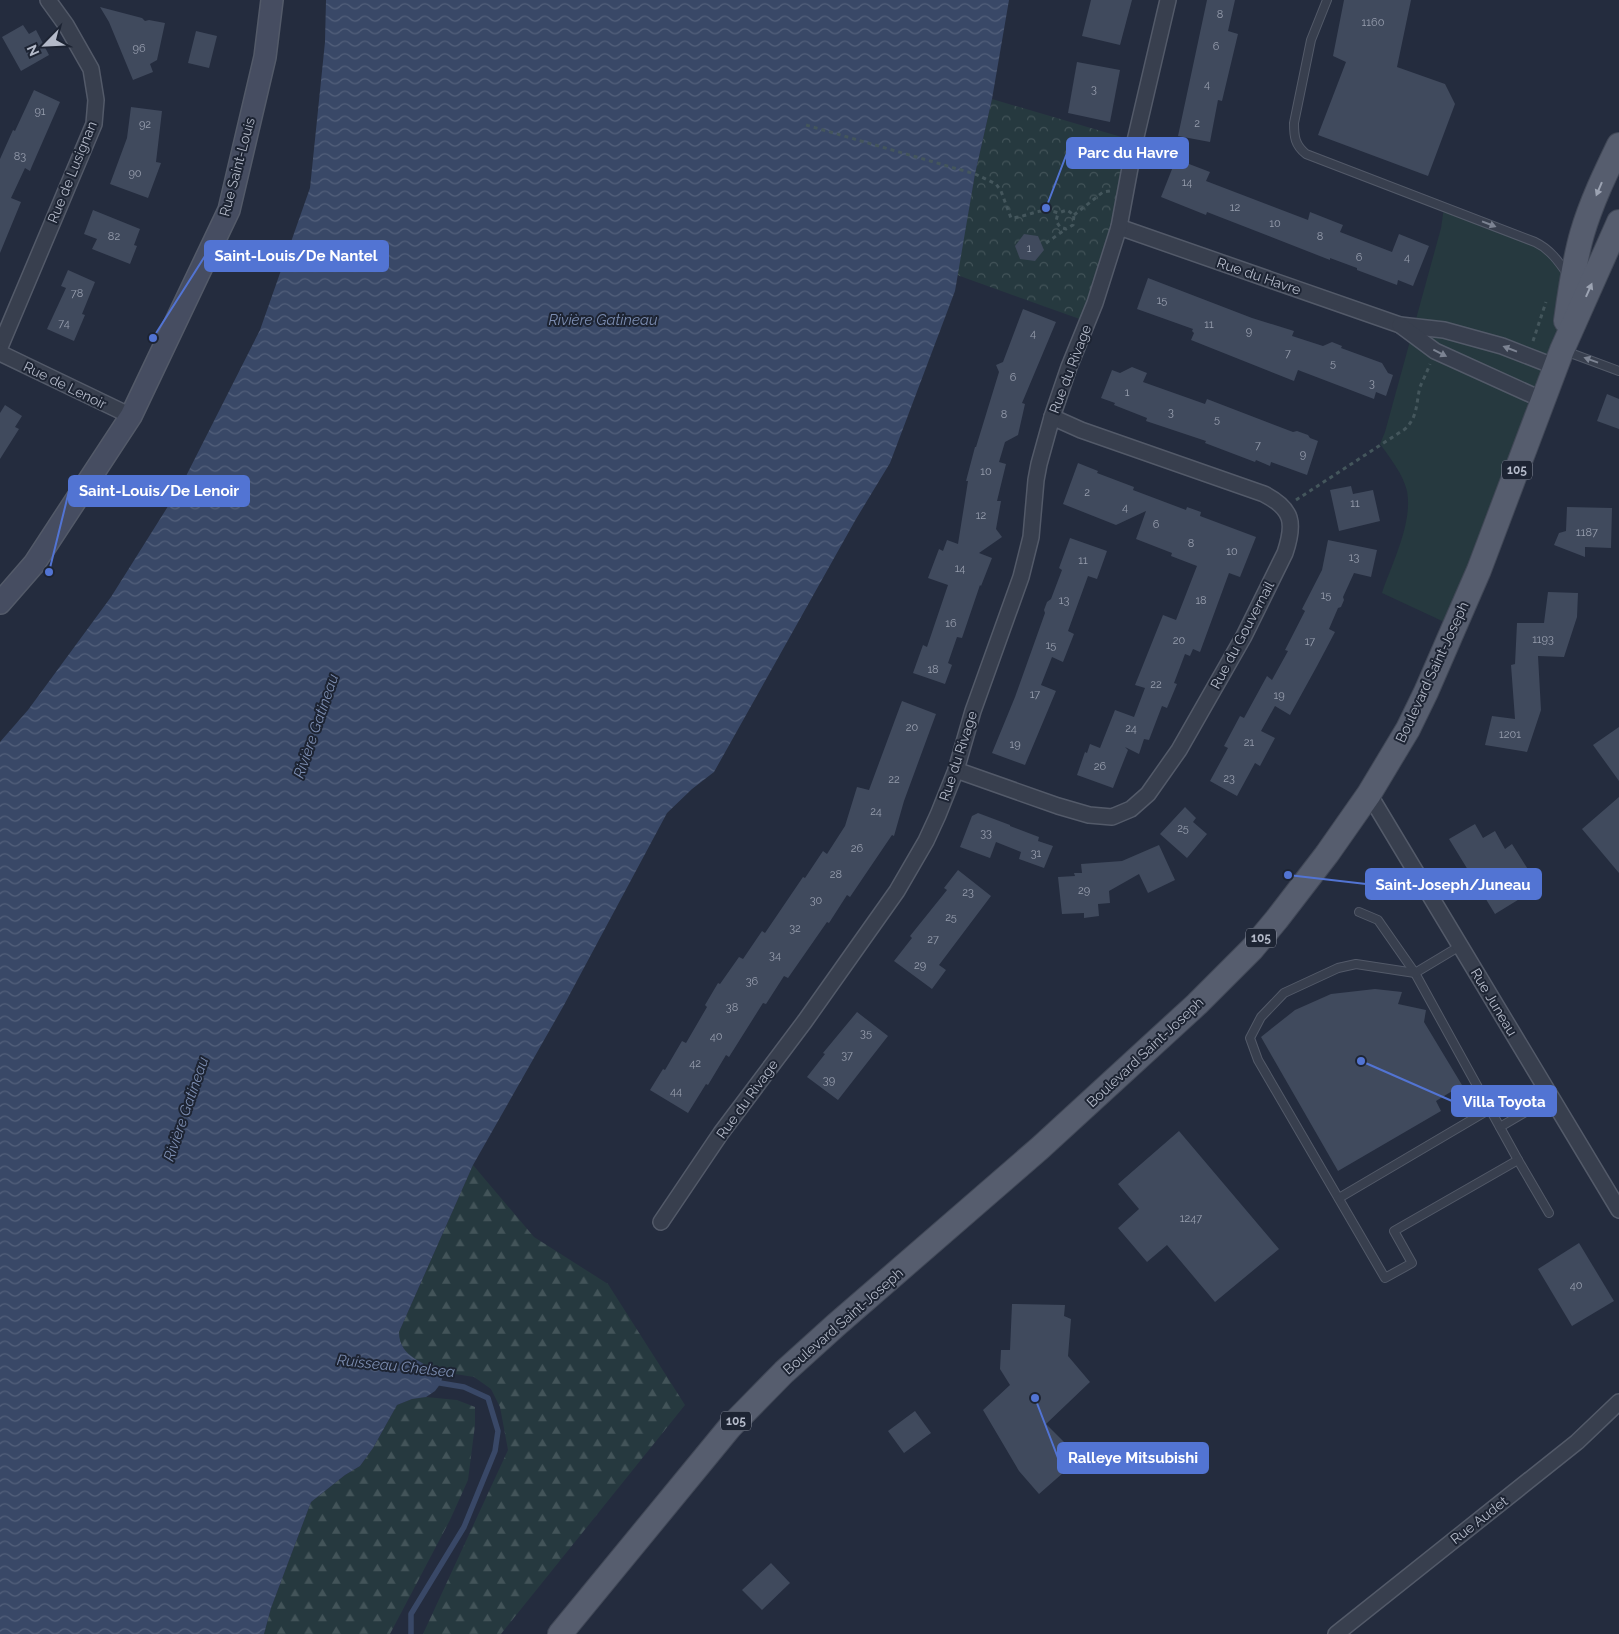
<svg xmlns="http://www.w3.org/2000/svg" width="1619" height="1634" viewBox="0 0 1619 1634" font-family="Raleway,sans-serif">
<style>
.green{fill:#26393f}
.forest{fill:url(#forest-firs)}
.park{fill:url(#park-crowns)}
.water{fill:url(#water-waves)}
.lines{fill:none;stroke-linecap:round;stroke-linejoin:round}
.stream{stroke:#394867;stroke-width:5.5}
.building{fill:#404a5d}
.lane-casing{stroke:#535a69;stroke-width:10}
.street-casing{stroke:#535a69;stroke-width:18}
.secondary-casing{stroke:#535a69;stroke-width:24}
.primary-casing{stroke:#414857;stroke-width:26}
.path{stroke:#44565c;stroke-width:3;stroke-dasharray:4 4;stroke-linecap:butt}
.lane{stroke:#383f4e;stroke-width:8}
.street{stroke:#383f4e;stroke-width:15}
.secondary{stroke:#464d61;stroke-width:21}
.primary{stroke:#565d6e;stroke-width:24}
.oneway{fill:#9ca3b2}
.oneway2{fill:#7c8392}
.labels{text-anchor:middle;stroke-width:4;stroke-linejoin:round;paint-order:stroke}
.number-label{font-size:11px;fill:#979eae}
.shield{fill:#1d2433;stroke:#878d9c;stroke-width:1}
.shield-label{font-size:12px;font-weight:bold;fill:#b4bac9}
.street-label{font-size:14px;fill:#b4bac9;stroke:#1d2433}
.water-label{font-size:15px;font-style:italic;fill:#7c8db1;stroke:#1d2433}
.leader{fill:none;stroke:#5274d3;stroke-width:2}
.callout-dot{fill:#5274d3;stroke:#1d2433;stroke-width:2}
.callout{fill:#5274d3;stroke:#5274d3;stroke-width:2}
.callout-label{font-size:15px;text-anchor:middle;font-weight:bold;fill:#fff}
</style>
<defs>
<pattern id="forest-firs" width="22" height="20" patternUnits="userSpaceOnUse" patternTransform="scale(1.25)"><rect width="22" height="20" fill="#26393f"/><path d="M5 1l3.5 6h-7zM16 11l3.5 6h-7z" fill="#435459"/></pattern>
<pattern id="park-crowns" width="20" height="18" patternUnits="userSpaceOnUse" patternTransform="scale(1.25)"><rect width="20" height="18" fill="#26393f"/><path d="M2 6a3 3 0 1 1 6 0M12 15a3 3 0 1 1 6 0" fill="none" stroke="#435459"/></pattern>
<pattern id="water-waves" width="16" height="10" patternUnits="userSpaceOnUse" patternTransform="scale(1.25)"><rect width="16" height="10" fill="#394867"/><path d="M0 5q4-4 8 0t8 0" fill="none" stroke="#53607b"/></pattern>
</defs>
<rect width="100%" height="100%" fill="#242c3e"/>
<!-- green -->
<path class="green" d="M1444 207 1545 247 1572 281 1562 350 1455 627 1382 593C1392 563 1413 523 1407 491 1403 474 1390 458 1380 444L1385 432 1441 228Z"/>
<!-- forest -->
<g class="forest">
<polygon points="473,1165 534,1237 608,1284 685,1405 501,1634 423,1634 508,1450 500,1407 491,1389 474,1377 436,1371 408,1355 399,1341 399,1332"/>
<polygon points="426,1397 457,1400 475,1407 475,1425 468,1480 450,1520 390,1634 264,1634 271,1608 311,1502 345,1475 360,1466 373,1448 397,1405 412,1399"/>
</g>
<!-- park -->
<polygon class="park" points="992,99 1135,141 1088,322 957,275 975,174"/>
<!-- water -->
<path class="water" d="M326 0H1009L992 99 975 174 955 291 890 463 856 519 714 772 692 789 667 813 564 1005 473 1165 399 1332C399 1359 427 1361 442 1377L441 1383 435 1391 426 1397 412 1399 397 1405 373 1448 360 1466 345 1475 311 1502 271 1608 264 1634H0V742L28 710 111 597 182 484 260 330 310 188 325 42Z"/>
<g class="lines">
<!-- stream -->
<polyline class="stream" points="411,1634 411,1614 464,1527 495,1451 498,1431 488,1398 464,1387 434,1382"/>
</g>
<!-- building -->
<g class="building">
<polygon points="1091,0 1132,0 1120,45 1082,36"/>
<polygon points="1207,0 1235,0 1228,31 1238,34 1222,101 1218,100 1210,142 1178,136"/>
<polygon points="1344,0 1411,0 1397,67 1445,84 1455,104 1428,176 1318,135 1346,62 1333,56"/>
<polygon points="100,7 142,18 145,21 149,20 165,23 157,60 150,64 153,72 133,80 109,22"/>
<polygon points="23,25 29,34 36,30 49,55 21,71 2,37"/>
<polygon points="196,31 217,36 209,68 188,63"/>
<polygon points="1077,62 1120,70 1110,122 1068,113"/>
<polygon points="34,90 60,102 32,166 30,171 25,168 11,198 21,202 0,253 0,159 13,130 15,131"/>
<polygon points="131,107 162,111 156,162 161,163 148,198 110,184 127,138"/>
<polygon points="1176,159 1210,172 1206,181 1308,220 1310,212 1343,225 1340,232 1392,252 1399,234 1429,246 1413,286 1398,280 1397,285 1357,270 1357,268 1330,258 1330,260 1207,212 1206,215 1161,197"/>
<polygon points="93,210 140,229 134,245 137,246 130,264 92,249 97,239 84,234"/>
<polygon points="1024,234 1038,236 1044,250 1035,261 1020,259 1015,246"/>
<polygon points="68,270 95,282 82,314 85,315 74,341 47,329 66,288 61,286"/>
<polygon points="1148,278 1252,318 1294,331 1292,336 1323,346 1332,342 1342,346 1341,348 1382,363 1388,373 1393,375 1386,396 1376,392 1374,399 1298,370 1294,381 1191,340 1194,333 1192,331 1193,329 1137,309"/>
<polygon points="1023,309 1056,322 1022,403 1025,404 1018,435 1005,442 999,462 1006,464 997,501 1001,501 996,529 1002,537 979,553 992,558 981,586 980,585 962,638 957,637 948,663 952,665 945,684 913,673 923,645 927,647 948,585 928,578 939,549 943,551 947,540 958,544 968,481 966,481 975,447 976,447 999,372 996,365 1003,362"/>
<polygon points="1132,367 1147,373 1143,382 1205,404 1207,399 1293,432 1297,431 1308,435 1310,438 1318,441 1307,475 1271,462 1270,466 1256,460 1255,462 1205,443 1206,441 1146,421 1147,418 1114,405 1115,403 1101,398 1112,370 1120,373"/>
<polygon points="1607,394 1619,399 1619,429 1597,421"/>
<polygon points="5,405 22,416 15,427 19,429 0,459 0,413"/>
<polygon points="1078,463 1098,471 1097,473 1134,487 1133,490 1186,510 1187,507 1201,512 1200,516 1256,537 1240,577 1229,573 1200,652 1193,649 1190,656 1185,654 1174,683 1177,684 1167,708 1162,706 1149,740 1144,739 1139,754 1125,747 1128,750 1113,788 1077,775 1085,752 1087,753 1090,744 1100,748 1115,710 1134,717 1145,688 1135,685 1163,615 1176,620 1197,566 1171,556 1172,553 1136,539 1146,511 1116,525 1063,504"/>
<polygon points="1351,486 1353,494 1373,490 1380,521 1339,531 1330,490"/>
<polygon points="1567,507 1612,508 1611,548 1585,547 1585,557 1554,545 1559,533 1566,531"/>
<polygon points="1070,538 1107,551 1097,579 1088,576 1068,631 1074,634 1063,662 1052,657 1041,685 1056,691 1025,765 992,753 1015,697 1045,613 1044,610 1047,602 1051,599 1062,570 1059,568"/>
<polygon points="1328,540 1377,550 1371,577 1354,573 1343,597 1344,600 1341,607 1338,608 1329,629 1335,632 1317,666 1290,715 1275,706 1261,731 1275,738 1260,766 1255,763 1237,796 1210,781 1228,748 1224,746 1240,716 1244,718 1267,676 1272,680 1288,651 1285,650 1305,611 1302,609 1322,570"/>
<polygon points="1548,592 1578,593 1577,617 1564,657 1538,656 1541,710 1527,752 1485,745 1492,716 1515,719 1511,665 1515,664 1517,623 1544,623"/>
<polygon points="902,701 936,714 904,801 894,836 892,835 850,897 847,895 829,923 827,922 788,978 784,976 766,1004 763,1003 729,1057 726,1055 708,1085 706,1084 688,1113 650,1090 663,1069 665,1070 682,1041 686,1043 707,1007 705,1005 718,983 720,984 739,957 743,959 762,931 765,933 803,877 805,878 823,851 827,854 845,826 857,787 869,790"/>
<polygon points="1619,727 1619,781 1593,745"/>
<polygon points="1619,797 1619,873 1582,829"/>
<polygon points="1185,807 1196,818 1193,822 1207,834 1187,858 1160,834"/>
<polygon points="978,813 1010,825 1010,826 1039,837 1038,841 1053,846 1044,868 1019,859 1021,852 996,842 990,858 960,847 972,816"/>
<polygon points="1475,824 1483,838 1495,831 1505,849 1512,844 1539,887 1495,914 1449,839"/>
<polygon points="1159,845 1175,880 1148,893 1139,874 1109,891 1110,903 1098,904 1099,916 1084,918 1084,913 1062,914 1058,877 1075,876 1074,873 1082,873 1081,864 1122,861"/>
<polygon points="958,870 991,896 939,965 946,970 932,989 894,961 912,938 910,936 947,890 944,888"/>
<polygon points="1375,989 1402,992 1398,1004 1426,1010 1424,1022 1462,1085 1436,1101 1441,1111 1338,1171 1261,1037 1295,1010 1331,994"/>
<polygon points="857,1012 888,1036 838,1100 807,1077 825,1054 823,1053"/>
<polygon points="1179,1131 1279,1249 1215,1302 1167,1245 1147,1262 1118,1228 1139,1209 1118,1184"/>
<polygon points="1579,1243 1614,1301 1572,1326 1538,1269"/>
<polygon points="1012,1304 1065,1305 1064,1316 1071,1319 1068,1356 1090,1382 1046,1424 1080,1458 1039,1494 1019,1471 983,1410 1010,1385 1000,1369 1001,1350 1010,1350"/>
<polygon points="915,1411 931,1433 904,1453 888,1431"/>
<polygon points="771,1563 790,1583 762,1610 742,1590"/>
</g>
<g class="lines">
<defs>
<g id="lane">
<path d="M1327 0 1311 40 1294 123C1294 137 1295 145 1306 154L1535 242C1550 249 1559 262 1568 275"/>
<polyline points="1565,351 1619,371"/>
<polyline points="1359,912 1378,920 1415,973 1518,1160"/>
<polyline points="1460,946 1415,973 1356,964 1338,968 1284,993 1261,1017 1250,1038 1258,1060 1385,1278 1412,1263 1394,1231 1518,1160 1549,1213"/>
<polyline points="1500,1127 1551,1097"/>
<polyline points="1339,1198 1490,1109"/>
</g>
<g id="street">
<polyline points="1119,227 1400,325 1444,330 1502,346 1556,367"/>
<polyline points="1400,325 1435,351 1543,400"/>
<polyline points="0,347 94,124 96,100 91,69 66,25 48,0"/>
<polyline points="0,353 131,416"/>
<path d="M956 770 1058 806 1089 815 1112 817 1131 809 1148 794 1179 750 1244 636 1285 553C1295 523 1293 509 1264 494L1081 430 1052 417"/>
<polyline points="1369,794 1619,1210"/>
<polyline points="661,1222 721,1133 805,1021 897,891 926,841 938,815 956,770 973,711 1021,577 1031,537 1036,480 1039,464 1052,417 1069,367 1095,303 1119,227 1135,141 1168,0"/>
<polyline points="1336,1634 1577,1442 1619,1402"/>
</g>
<polyline id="secondary" points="0,603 34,564 131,416 229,210 265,57 272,0"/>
<g id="primary">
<path d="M1566 321C1570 292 1574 262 1582 234 1591 203 1605 174 1619 145"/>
<polyline points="560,1634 730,1427 784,1372 836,1325 1040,1148 1197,1004 1252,949 1277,919 1327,854 1369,794 1408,729 1426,692 1479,570 1562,350 1619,222"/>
</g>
</defs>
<!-- lane casing -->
<use href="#lane" class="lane-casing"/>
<!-- street casing -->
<use href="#street" class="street-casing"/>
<!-- secondary casing -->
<use href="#secondary" class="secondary-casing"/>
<!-- primary casing -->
<use href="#primary" class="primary-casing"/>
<!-- path -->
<g class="path">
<path d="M806 125 975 174 996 184 1001 191 1011 218C1029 217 1040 206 1058 213L1067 210 1074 215 1073 225 1066 229 1060 227 1056 221 1058 213"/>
<polyline points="1074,215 1103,192 1110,191"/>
<polyline points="1046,243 1066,229"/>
<polyline points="1533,341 1546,302"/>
<path d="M1296 500 1405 429C1418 417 1416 403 1420 387 1423 380 1427 372 1430 364"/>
</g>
<!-- lane -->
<use href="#lane" class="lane"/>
<!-- street -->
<use href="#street" class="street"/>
<!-- secondary -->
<use href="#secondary" class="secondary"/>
<!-- primary -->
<use href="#primary" class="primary"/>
</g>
<!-- one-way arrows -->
<defs><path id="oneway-solid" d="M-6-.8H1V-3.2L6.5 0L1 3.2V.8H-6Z" transform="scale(1.25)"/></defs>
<g class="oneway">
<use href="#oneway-solid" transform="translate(1599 189) rotate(113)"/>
<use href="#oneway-solid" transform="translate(1589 290) rotate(-66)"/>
</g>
<g class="oneway2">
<use href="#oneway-solid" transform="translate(1489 224) rotate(21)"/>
<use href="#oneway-solid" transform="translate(1510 349) rotate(-159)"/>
<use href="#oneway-solid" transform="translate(1440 353) rotate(27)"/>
<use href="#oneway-solid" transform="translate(1591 360) rotate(-160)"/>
</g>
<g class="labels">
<!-- number labels -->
<g class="number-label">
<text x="1220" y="18">8</text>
<text x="1373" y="26">1160</text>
<text x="1216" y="50">6</text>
<text x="139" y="52">96</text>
<text x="1207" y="88">4</text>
<text x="1094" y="93">3</text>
<text x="40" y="115">91</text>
<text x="1197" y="127">2</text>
<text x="145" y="128">92</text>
<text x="20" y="160">83</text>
<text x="135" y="177">90</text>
<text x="1187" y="186">14</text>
<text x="1235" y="211">12</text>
<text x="1275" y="227">10</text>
<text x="114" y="240">82</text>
<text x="1320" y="240">8</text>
<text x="1029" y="252">1</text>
<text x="1359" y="261">6</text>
<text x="1407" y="261">4</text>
<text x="77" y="297">78</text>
<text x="1162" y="304">15</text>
<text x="64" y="327">74</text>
<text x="1209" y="328">11</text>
<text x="1249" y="335">9</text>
<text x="1033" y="337">4</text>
<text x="1288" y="357">7</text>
<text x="1333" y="367">5</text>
<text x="1013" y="381">6</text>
<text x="1372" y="387">3</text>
<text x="1127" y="396">1</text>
<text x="1171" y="416">3</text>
<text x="1004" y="418">8</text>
<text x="1217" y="423">5</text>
<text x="1258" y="449">7</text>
<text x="1303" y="458">9</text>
<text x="986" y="475">10</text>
<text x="1087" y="496">2</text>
<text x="1355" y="507">11</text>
<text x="1125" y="511">4</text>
<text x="981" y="519">12</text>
<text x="1156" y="528">6</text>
<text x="1587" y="536">1187</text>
<text x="1191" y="547">8</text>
<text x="1232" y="555">10</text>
<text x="1354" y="561">13</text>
<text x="1083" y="564">11</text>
<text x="960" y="572">14</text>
<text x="1326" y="599">15</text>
<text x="1064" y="604">13</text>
<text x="1201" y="604">18</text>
<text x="951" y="627">16</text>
<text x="1543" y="643">1193</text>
<text x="1179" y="644">20</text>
<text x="1310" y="645">17</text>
<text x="1051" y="649">15</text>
<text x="933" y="673">18</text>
<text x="1156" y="688">22</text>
<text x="1035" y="698">17</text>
<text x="1279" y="699">19</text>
<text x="912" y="731">20</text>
<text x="1131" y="732">24</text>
<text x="1510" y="738">1201</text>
<text x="1249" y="746">21</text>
<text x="1015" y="748">19</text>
<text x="1100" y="770">26</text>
<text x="1229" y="782">23</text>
<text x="894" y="783">22</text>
<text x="876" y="815">24</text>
<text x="1183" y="832">25</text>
<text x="986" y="837">33</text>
<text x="857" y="852">26</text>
<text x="1036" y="857">31</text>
<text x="836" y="878">28</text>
<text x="1084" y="894">29</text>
<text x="968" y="896">23</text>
<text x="816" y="904">30</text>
<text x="951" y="921">25</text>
<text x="795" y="932">32</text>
<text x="933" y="943">27</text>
<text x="775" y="959">34</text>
<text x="920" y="969">29</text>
<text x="752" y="985">36</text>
<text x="732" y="1011">38</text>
<text x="866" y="1037">35</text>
<text x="716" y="1040">40</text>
<text x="847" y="1059">37</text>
<text x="695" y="1067">42</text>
<text x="829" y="1084">39</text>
<text x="676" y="1095">44</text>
<text x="1191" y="1222">1247</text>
<text x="1576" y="1289">40</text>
</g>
<!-- shield labels -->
<g class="shield">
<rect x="1502" y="460.5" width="30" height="19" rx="4"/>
<rect x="1246" y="928.5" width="30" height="19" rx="4"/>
<rect x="721" y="1411.5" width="30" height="19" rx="4"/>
</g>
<g class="shield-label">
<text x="1517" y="474">105</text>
<text x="1261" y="942">105</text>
<text x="736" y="1425">105</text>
</g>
<!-- street labels -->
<g class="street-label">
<text transform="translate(237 167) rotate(-75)" y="5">Rue Saint-Louis</text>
<text transform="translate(72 172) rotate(-68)" y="5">Rue de Lusignan</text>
<text transform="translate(1259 276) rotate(19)" y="5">Rue du Havre</text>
<text transform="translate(1070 369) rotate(-69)" y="5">Rue du Rivage</text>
<text transform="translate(65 385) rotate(26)" y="5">Rue de Lenoir</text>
<text transform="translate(1242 635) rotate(-62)" y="5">Rue du Gouvernail</text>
<text transform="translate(1432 672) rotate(-65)" y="5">Boulevard Saint-Joseph</text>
<text transform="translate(958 756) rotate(-72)" y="5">Rue du Rivage</text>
<text transform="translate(1494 1002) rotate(59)" y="5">Rue Juneau</text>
<text transform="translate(1145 1052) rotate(-43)" y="5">Boulevard Saint-Joseph</text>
<text transform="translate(747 1099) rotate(-54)" y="5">Rue du Rivage</text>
<text transform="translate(843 1321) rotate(-41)" y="5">Boulevard Saint-Joseph</text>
<text transform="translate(1479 1520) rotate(-38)" y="5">Rue Audet</text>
</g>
<!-- water labels -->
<g class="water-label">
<text x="603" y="325">Rivière Gatineau</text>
<text transform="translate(316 726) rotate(-71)" y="5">Rivière Gatineau</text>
<text transform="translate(186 1109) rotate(-71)" y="5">Rivière Gatineau</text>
<text transform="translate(396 1366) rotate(6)" y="5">Ruisseau Chelsea</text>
</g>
</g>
<!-- callouts -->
<path class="leader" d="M1046 208L1067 153M153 338L205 256M49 572L69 491M1288 875L1366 884M1361 1061L1452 1101M1035 1398L1058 1458"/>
<g class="callout-dot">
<circle cx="1046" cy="208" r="5"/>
<circle cx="153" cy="338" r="5"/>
<circle cx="49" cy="572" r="5"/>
<circle cx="1288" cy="875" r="5"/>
<circle cx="1361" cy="1061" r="5"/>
<circle cx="1035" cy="1398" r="5"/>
</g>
<g class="callout">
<rect x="1067" y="138" width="121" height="30" rx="5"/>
<rect x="205" y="241" width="183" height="30" rx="5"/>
<rect x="69" y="476" width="180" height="30" rx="5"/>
<rect x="1366" y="869" width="175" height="30" rx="5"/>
<rect x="1452" y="1086" width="104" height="30" rx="5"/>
<rect x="1058" y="1443" width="150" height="30" rx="5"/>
</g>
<g class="callout-label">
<text x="1128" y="158">Parc du Havre</text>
<text x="296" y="261">Saint-Louis/De Nantel</text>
<text x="159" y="496">Saint-Louis/De Lenoir</text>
<text x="1453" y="890">Saint-Joseph/Juneau</text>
<text x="1504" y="1107">Villa Toyota</text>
<text x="1133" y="1463">Ralleye Mitsubishi</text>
</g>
<!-- north arrow -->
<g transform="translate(45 45) rotate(246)" stroke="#1d2433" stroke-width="4" paint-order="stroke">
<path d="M0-4L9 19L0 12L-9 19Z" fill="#b4bac9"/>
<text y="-8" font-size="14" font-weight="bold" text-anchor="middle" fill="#b4bac9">N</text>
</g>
</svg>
